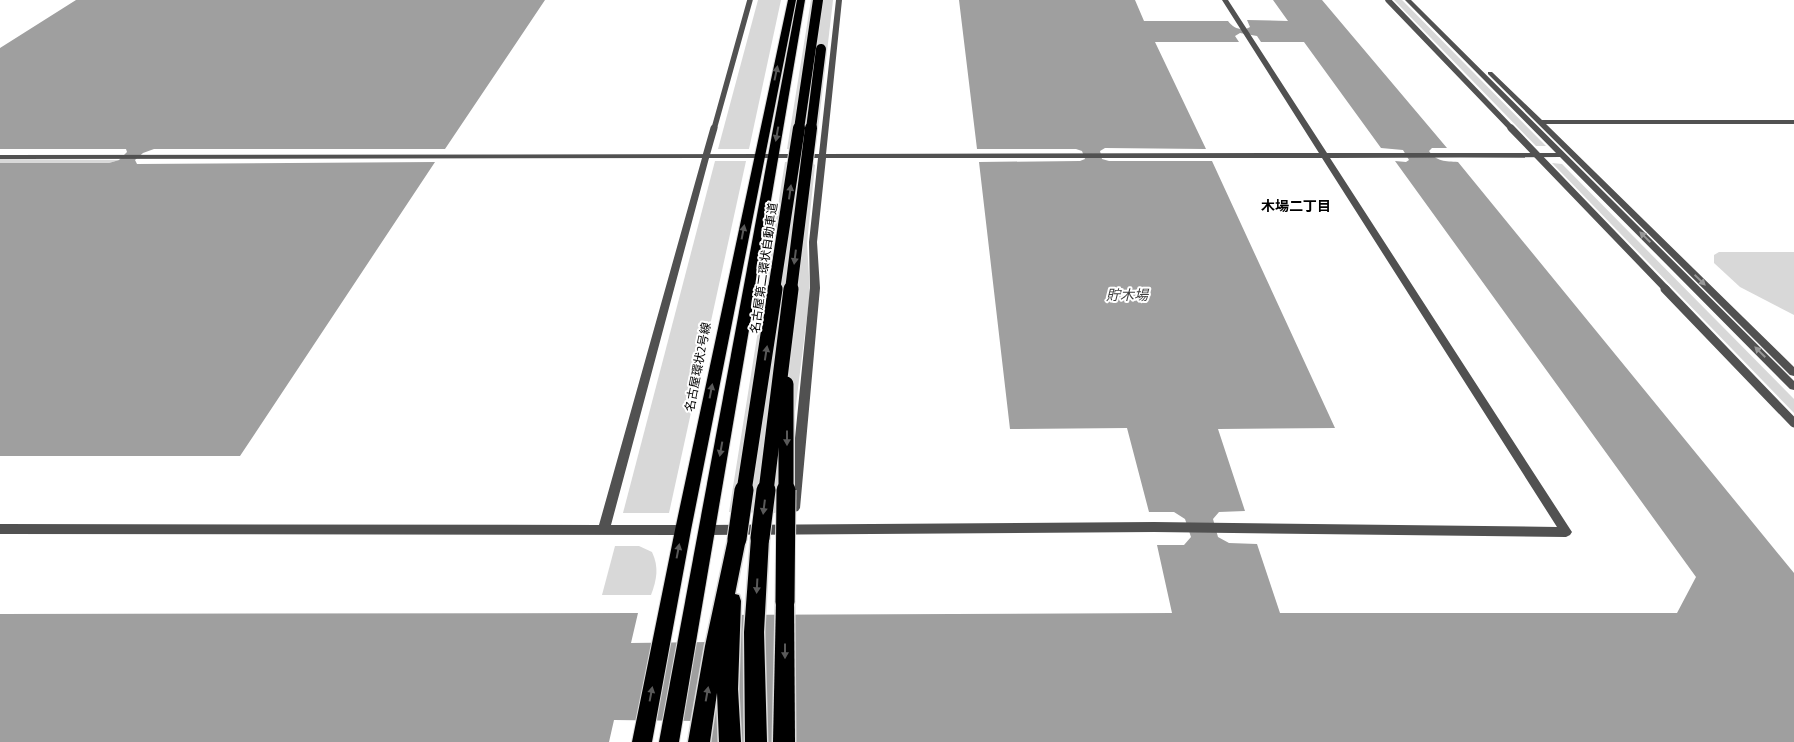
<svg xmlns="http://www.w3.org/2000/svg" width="1794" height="742" viewBox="0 0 1794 742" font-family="'PT Sans','Noto Sans JP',sans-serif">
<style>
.green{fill:#d8d8d8}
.water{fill:#9f9f9f;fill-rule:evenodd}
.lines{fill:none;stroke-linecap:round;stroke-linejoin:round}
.trunk-casing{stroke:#dbdbdb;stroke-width:2}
.motorway-casing{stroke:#dbdbdb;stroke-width:3}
.minor-far2{stroke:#515151;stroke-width:5.5}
.minor-far1{stroke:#515151;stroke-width:7}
.minor{stroke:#515151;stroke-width:9}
.tertiary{fill:#515151;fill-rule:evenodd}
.trunk{fill:#000;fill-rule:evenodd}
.motorway{fill:#000;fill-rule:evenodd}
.motorway-bridge-far3-casing{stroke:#dbdbdb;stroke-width:12;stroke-linecap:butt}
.motorway-bridge-far2-casing{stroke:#dbdbdb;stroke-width:14;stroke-linecap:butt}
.motorway-bridge-far1-casing{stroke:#dbdbdb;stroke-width:18;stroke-linecap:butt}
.motorway-bridge-casing{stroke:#dbdbdb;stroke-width:21;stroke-linecap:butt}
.motorway-bridge-far3{stroke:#000;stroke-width:10}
.motorway-bridge-far2{stroke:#000;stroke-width:12}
.motorway-bridge-far1{stroke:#000;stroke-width:15}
.motorway-bridge{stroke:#000;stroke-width:19}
.oneway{fill:#595959}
.oneway2{fill:#979797}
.labels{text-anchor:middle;stroke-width:4;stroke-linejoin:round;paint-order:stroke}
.street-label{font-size:12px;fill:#000;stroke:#fff}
.neighbourhood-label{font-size:14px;font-weight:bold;fill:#000;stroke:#fff}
.water-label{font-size:14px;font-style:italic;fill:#404040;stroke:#fff}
</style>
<rect width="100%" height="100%" fill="#fff"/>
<!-- green -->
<g class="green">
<polygon points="758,0 781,0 749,149 718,149"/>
<polygon points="811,0 833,0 816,146 811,149 787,149"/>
<polygon points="1394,0 1402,0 1546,146 1536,146"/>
<polygon points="0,159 119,160 109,163 0,163"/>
<polygon points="715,161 746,161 669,513 623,513"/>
<polygon points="785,162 811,162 815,165 807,243 810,293 783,507 775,513 729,512"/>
<polygon points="1552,163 1562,164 1794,399 1794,413"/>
<polygon points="1719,252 1794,252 1794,315 1740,287 1714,263 1714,255"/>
<path d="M615 546H639L652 552C659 567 657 579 651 595H602Z"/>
</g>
<!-- water -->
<g class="water">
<polygon points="76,0 545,0 445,149 154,149 143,153 135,160 137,164 435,162 240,456 0,456 0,163 109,163 119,160 127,152 126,149 0,149 0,48"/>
<path d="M959 0H1135L1144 21H1228C1233 28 1242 32 1250 27L1247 20 1288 21 1273 0H1322L1447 148H1432L1429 151C1437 162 1445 161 1458 162L1794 573V742H692L696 721 614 720 609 742H0V614L638 613 631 643 710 642 714 615 1172 613 1157 545H1184L1191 537 1185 519 1174 512H1149L1127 428 1010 429 979 162 1080 161 1085 159 1082 151 1076 149H977ZM1240 33 1257 36 1261 42H1304L1381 148 1403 150 1409 160 1406 162 1395 161 1696 577 1677 613H1280L1257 544 1229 543 1218 537 1213 519 1219 512 1245 511 1218 429 1335 428 1212 161H1109L1102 159 1100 151 1105 148 1206 149 1155 42H1239L1235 36Z"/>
</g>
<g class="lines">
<defs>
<g id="trunk">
<polygon points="788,0 796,0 691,530 652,742 632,742 675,530"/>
<polygon points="797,0 805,0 679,742 659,742"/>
</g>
<g id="motorway">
<polygon points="760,531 766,533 769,538 764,632 767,742 745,742 744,632 751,538 754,533"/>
<polygon points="737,532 743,534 746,539 735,594 739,595 741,601 738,689 741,742 719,742 717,693 710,742 688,742 705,646 728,539 731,534"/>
<polygon points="785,594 792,596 794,602 795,742 773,742 776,602 778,596"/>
</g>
</defs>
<!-- trunk casing -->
<use href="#trunk" class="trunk-casing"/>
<!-- motorway casing -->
<use href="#motorway" class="motorway-casing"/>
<!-- minor-far2 -->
<g class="minor-far2">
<polyline points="1388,0 1512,129"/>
<polyline points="714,129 750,0"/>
</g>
<!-- minor-far1 -->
<g class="minor-far1">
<polyline points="1511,128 1667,290"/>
<polyline points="706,156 714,128"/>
</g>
<!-- minor -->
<polyline class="minor" points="1665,289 1794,423"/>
<!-- tertiary -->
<g class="tertiary">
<polygon points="836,0 842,0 826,154 1319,153 1222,0 1228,0 1327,153 1556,153 1405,0 1411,0 1794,381 1794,390 1790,389 1560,157 1330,158 1570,529 1572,532 1570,535 1566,537 1154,532 707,535 703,533 701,530 703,527 707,525 1154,522 1557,527 1322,158 826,158 817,242 820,288 800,508 798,511 794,512 790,511 788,508 810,288 809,242 818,158 709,158 611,525 683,525 687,527 689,530 687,533 683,535 0,534 0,524 599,525 702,158 0,159 0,155 819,154"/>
<polygon points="1488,72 1492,72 1542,120 1794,120 1794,124 1546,124 1794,367 1794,376 1790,375 1488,74"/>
</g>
<!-- trunk -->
<use href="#trunk" class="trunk"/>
<!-- motorway -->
<use href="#motorway" class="motorway"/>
<defs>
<g id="motorway-bridge-far3">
<polyline points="799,129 818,0"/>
<polyline points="811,129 821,49"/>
</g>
<g id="motorway-bridge-far2">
<polyline points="774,290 799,128"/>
<polyline points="791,290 811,128"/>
</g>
<g id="motorway-bridge-far1">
<polyline points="744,491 775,289"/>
<polyline points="766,491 791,289"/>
<polyline points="786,491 786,384"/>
</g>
<g id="motorway-bridge">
<polyline points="760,538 766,490"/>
<polyline points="737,539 744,490"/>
<polyline points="785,602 786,490"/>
</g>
</defs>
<!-- motorway-bridge-far3 casing -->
<use href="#motorway-bridge-far3" class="motorway-bridge-far3-casing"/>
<!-- motorway-bridge-far2 casing -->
<use href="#motorway-bridge-far2" class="motorway-bridge-far2-casing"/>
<!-- motorway-bridge-far1 casing -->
<use href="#motorway-bridge-far1" class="motorway-bridge-far1-casing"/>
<!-- motorway-bridge casing -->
<use href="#motorway-bridge" class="motorway-bridge-casing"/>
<!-- motorway-bridge-far3 -->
<use href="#motorway-bridge-far3" class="motorway-bridge-far3"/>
<!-- motorway-bridge-far2 -->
<use href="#motorway-bridge-far2" class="motorway-bridge-far2"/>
<!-- motorway-bridge-far1 -->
<use href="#motorway-bridge-far1" class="motorway-bridge-far1"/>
<!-- motorway-bridge -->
<use href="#motorway-bridge" class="motorway-bridge"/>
</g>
<!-- one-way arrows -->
<defs><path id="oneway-solid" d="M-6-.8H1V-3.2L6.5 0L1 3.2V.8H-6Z" transform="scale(1.25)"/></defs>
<g class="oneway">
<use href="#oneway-solid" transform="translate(776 73) rotate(-78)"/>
<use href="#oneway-solid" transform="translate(777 134) rotate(100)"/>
<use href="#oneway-solid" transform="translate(790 192) rotate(-82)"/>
<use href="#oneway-solid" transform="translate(743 232) rotate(-79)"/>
<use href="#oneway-solid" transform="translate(795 257) rotate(97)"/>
<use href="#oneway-solid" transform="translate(766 353) rotate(-81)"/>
<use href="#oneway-solid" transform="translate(711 391) rotate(-79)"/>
<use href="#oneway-solid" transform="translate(787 438) rotate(90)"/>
<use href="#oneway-solid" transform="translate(721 449) rotate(100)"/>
<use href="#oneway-solid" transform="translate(764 507) rotate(97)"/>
<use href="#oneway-solid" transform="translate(678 551) rotate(-79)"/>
<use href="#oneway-solid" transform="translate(757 586) rotate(93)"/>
<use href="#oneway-solid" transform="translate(785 651) rotate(90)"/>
<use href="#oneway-solid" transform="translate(651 694) rotate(-79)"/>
<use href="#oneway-solid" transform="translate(707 694) rotate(-80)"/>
</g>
<g class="oneway2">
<use href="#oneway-solid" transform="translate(1645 237) rotate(-135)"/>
<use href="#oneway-solid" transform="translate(1700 280) rotate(44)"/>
<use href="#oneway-solid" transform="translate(1760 352) rotate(-135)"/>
</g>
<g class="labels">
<!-- street labels -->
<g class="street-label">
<text transform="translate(764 268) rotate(-82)" y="4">名古屋第二環状自動車道</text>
<text transform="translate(698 367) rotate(-79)" y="4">名古屋環状2号線</text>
</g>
<!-- neighbourhood labels -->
<g class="neighbourhood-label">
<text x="1296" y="211">木場二丁目</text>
</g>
<!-- water labels -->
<g class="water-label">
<text x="1127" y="300">貯木場</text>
</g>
</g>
</svg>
